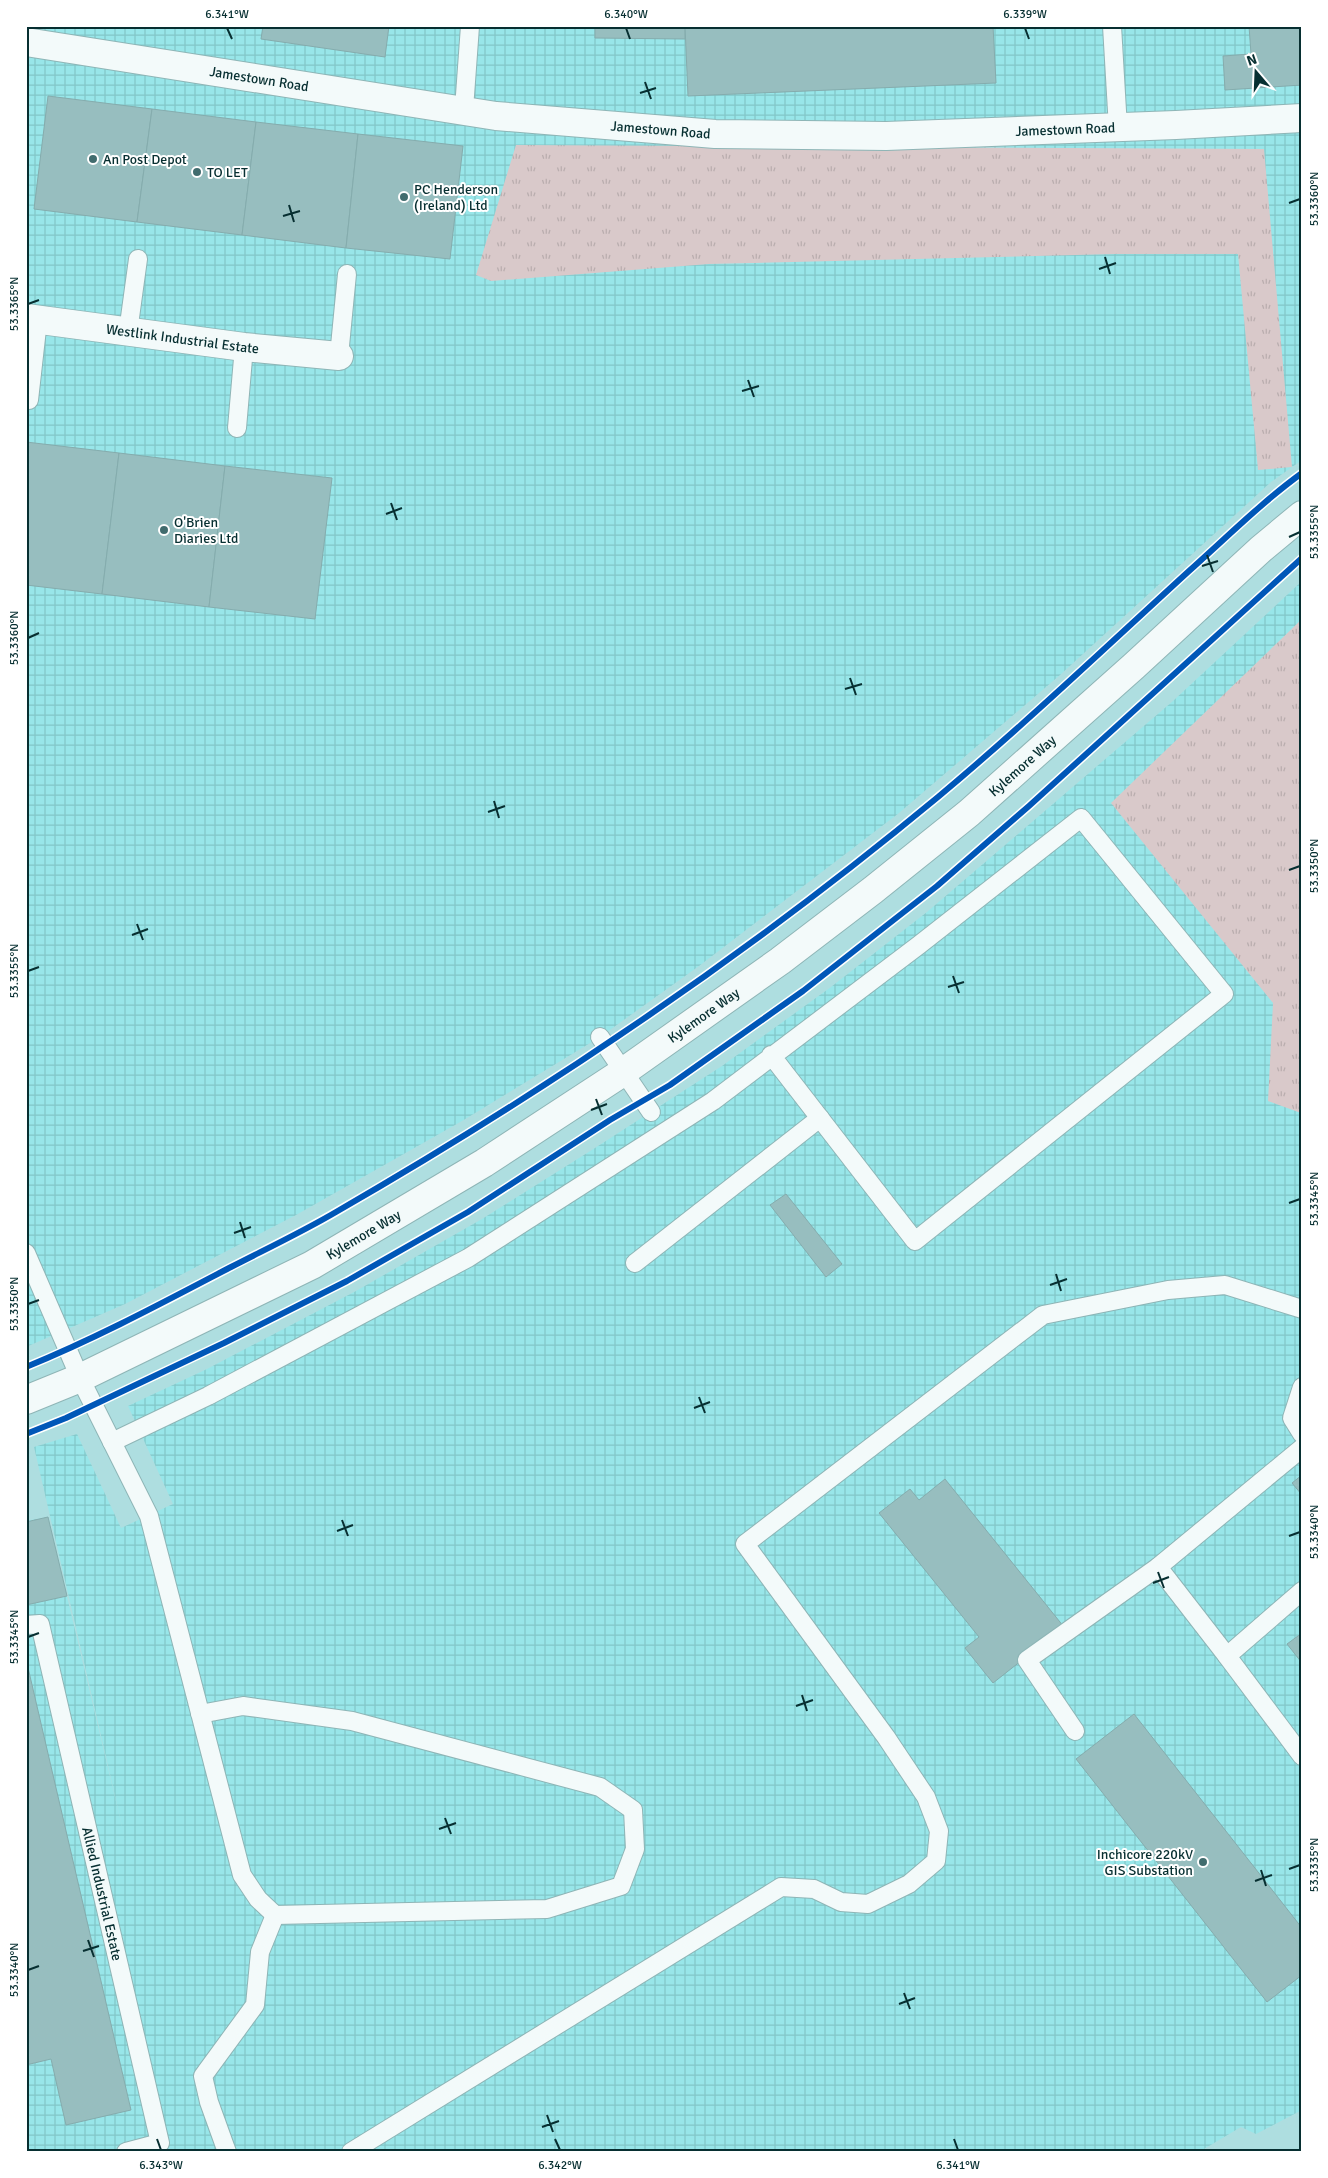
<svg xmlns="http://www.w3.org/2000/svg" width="1328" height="2178" viewBox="0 0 1328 2178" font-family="Signika,sans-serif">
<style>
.industrial{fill:url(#industrial-grid)}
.grass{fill:url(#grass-tufts)}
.building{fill:#97bebf;stroke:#85acad}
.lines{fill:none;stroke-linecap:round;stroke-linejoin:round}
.service-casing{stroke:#8eb5b6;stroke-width:20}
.minor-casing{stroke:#8eb5b6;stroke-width:30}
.service{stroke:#f3fafa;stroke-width:18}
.minor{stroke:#f3fafa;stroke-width:28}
.cycleway-casing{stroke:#fff;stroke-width:9}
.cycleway{stroke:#0057b8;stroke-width:6}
.ticks{fill:none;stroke:#072f31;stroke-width:2}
.poi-dot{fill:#416c6e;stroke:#fff;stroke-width:2}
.labels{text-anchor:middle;stroke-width:4;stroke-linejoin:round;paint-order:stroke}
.street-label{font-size:14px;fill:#072f31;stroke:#fff}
.poi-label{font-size:14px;fill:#072f31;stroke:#fff;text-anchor:start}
.neatline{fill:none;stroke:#072f31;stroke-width:2}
.ticks-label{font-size:12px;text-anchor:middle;fill:#072f31}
</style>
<defs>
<pattern id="industrial-grid" width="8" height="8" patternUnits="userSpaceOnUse" patternTransform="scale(1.25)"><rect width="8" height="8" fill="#98e6e9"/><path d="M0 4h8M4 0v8" fill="none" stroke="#82c6c8"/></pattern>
<pattern id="grass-tufts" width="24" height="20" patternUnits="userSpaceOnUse" patternTransform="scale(1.25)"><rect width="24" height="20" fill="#d9c9ca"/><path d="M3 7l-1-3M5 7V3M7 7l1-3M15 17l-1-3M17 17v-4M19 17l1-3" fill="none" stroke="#b9adae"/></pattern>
</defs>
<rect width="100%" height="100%" fill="#aedee0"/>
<!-- industrial -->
<g class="industrial">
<polygon points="26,26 1302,26 1302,460 1271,482 1060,675 899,813 699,966 600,1037 462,1121 296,1215 125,1304 26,1347"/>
<polygon points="1302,581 1302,2110 1256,2134 1241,2127 1199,2152 26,2152 26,1521 48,1517 125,1839 34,1447 77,1434 121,1528 173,1504 128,1406 207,1369 356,1291 482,1219 595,1148 722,1066 831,987 927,912 1173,701"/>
</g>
<!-- grass -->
<g class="grass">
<polygon points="516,145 1264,149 1292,467 1258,470 1238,254 1116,254 709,264 491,281 476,275"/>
<polygon points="1302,619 1302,1112 1301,1113 1268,1101 1273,1003 1111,803"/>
</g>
<!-- building -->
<g class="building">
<polygon points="263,26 389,26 385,57 261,39"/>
<polygon points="595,26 685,26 685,39 595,38"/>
<polygon points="685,26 993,26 996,83 688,96"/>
<polygon points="1249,26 1302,26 1302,85 1225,90 1223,56 1251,54"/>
<polygon points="48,96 152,109 137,222 34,209"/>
<polygon points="152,109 256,122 242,235 137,222"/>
<polygon points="256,122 358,134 346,248 242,235"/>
<polygon points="358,134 463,146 450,259 346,248"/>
<polygon points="26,442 119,453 102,594 26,585"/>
<polygon points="119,453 225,466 209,607 102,594"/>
<polygon points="225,466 332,478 315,619 209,607"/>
<polygon points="786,1194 842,1264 826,1277 770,1205"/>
<polygon points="1302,1475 1302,1495 1292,1483"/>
<polygon points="945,1479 1064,1627 993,1683 965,1648 979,1637 879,1513 910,1489 919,1500"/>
<polygon points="48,1517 67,1596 26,1605 26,1522"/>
<polygon points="1302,1633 1302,1663 1287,1644"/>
<polygon points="26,1659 131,2110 66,2125 51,2059 26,2065"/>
<polygon points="1134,1714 1302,1928 1302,1975 1267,2002 1076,1759"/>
</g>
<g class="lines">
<defs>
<g id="service">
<polyline points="1112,26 1118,128"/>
<polyline points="464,109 470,26"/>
<polyline points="128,332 138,259"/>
<polyline points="339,356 347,274"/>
<polyline points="29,400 38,320"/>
<polyline points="237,428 244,347"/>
<polyline points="600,1037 651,1112"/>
<polyline points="26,1253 80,1378 149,1516 242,1875 258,1899 275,1915 547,1909 621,1886 635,1849 633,1810 600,1787 352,1721 243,1706 200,1714"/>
<polyline points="635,1263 820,1118"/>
<polyline points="1302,1387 1292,1418 1302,1434"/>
<polyline points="112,1442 208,1396 468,1258 713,1101 919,945 1081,818 1224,994 915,1241 771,1055"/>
<polyline points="1158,1567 1302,1448"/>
<polyline points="1302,1591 1227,1656 1302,1756"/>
<path id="s1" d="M26 1625 40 1624 160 2143 126 2152"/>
<polyline points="1075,1731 1027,1660 1158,1567 1227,1656"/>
<polyline points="227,2152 209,2102 203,2076 255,2005 260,1952 275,1915"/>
<polyline points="351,2152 781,1887 814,1889 841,1902 868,1904 909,1884 936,1861 939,1831 926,1797 886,1737 745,1544 1043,1315 1168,1290 1225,1285 1302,1309"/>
</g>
<g id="minor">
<path id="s2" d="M26 42 496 116 715 134 886 136 1176 125 1302 118"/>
<path id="s3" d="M26 318 244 347 339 356"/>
<path id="s4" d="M26 1400 80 1378 312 1265 484 1163 623 1072 780 961 873 890 969 813 1134 666 1261 549 1302 515"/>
</g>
</defs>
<!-- service casing -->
<use href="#service" class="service-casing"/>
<!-- minor casing -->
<use href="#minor" class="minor-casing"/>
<!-- service -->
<use href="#service" class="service"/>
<!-- minor -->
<use href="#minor" class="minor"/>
<defs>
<g id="cycleway">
<path d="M26 1367C97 1338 164 1302 231 1267 266 1249 302 1232 336 1212 548 1090 750 953 938 797 1024 725 1106 647 1189 571 1226 538 1262 502 1302 473"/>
<polyline points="26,1434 66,1418 224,1343 347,1281 468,1212 610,1120 670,1085 803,991 937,886 1029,806 1302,558"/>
</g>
</defs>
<!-- cycleway casing -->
<use href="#cycleway" class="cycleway-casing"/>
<!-- cycleway -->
<use href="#cycleway" class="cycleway"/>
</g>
<!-- ticks -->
<path class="ticks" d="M227 28 232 39M626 28 630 39M1025 28 1029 39M645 82 651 99M640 93 656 88M1289 203 1300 199M289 205 294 222M283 216 300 211M1105 257 1110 274M1099 269 1116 263M28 304 39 300M748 380 754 397M742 391 759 386M391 503 397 520M386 514 402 508M1289 537 1300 532M1207 555 1213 572M1202 566 1218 561M28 638 39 633M850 678 856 695M845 689 862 684M494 801 499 818M488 812 505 806M1289 870 1300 866M137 924 143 940M132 935 148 929M28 971 39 967M953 976 959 993M948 987 964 982M596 1099 602 1115M591 1110 607 1104M1289 1203 1300 1199M240 1222 245 1238M234 1233 251 1227M1056 1274 1061 1291M1050 1285 1067 1279M28 1304 39 1300M699 1397 705 1413M694 1408 710 1402M342 1520 348 1536M337 1531 353 1525M1289 1536 1300 1532M1158 1572 1164 1588M1153 1583 1169 1577M28 1637 39 1633M802 1695 807 1711M796 1706 813 1700M445 1818 451 1834M439 1829 456 1823M1289 1869 1300 1865M1261 1870 1266 1886M1255 1881 1272 1875M88 1940 94 1957M83 1951 99 1946M28 1970 39 1966M904 1993 910 2009M899 2004 915 1998M547 2115 553 2132M542 2127 559 2121M157 2139 161 2150M555 2139 560 2150M954 2139 958 2150"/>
<!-- markers -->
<g class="poi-dot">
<circle cx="93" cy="159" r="5"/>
<circle cx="197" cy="172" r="5"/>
<circle cx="404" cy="197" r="5"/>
<circle cx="164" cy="530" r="5"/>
<circle cx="1203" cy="1862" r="5"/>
</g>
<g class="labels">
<!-- street labels -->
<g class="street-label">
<text dy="5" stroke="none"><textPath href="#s2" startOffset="236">Jamestown Road</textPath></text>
<text dy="5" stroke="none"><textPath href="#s2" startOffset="1046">Jamestown Road</textPath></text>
<text dy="5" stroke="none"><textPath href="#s2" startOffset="641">Jamestown Road</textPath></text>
<text dy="5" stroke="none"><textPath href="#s3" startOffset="158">Westlink Industrial Estate</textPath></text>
<text dy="5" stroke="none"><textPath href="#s4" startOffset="1186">Kylemore Way</textPath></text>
<text dy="5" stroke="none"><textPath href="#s4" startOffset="781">Kylemore Way</textPath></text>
<text dy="5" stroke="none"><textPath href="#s4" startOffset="376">Kylemore Way</textPath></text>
<text dy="5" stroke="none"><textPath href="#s1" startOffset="291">Allied Industrial Estate</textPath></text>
</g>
<!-- poi labels -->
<g class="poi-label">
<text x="103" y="164">An Post Depot</text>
<text x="207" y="177">TO LET</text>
<text x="414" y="194">PC Henderson<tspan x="414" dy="16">(Ireland) Ltd</tspan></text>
<text x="174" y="527">O'Brien<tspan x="174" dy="16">Diaries Ltd</tspan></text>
<text x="1193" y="1859" text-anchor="end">Inchicore 220kV<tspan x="1193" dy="16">GIS Substation</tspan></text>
</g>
</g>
<!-- border -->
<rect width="1328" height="2178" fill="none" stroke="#ffffff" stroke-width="55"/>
<!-- north arrow -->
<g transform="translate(1256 72) rotate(341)" stroke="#ffffff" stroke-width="4" paint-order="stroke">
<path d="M0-4L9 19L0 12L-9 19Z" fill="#072f31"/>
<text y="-8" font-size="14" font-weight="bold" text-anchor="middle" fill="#072f31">N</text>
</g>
<rect x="28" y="28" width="1272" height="2122" class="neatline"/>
<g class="ticks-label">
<text x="227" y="18">6.341°W</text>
<text x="626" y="18">6.340°W</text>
<text x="1025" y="18">6.339°W</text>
<text transform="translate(1314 199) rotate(-90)" y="4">53.3360°N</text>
<text transform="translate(14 304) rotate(-90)" y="4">53.3365°N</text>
<text transform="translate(1314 532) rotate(-90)" y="4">53.3355°N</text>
<text transform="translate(14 638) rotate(-90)" y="4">53.3360°N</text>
<text transform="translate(1314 866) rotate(-90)" y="4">53.3350°N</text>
<text transform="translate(14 971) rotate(-90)" y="4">53.3355°N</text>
<text transform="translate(1314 1199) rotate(-90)" y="4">53.3345°N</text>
<text transform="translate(14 1304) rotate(-90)" y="4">53.3350°N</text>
<text transform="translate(1314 1532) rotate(-90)" y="4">53.3340°N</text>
<text transform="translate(14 1637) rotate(-90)" y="4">53.3345°N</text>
<text transform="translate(1314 1865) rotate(-90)" y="4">53.3335°N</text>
<text transform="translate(14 1970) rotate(-90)" y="4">53.3340°N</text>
<text x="161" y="2169">6.343°W</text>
<text x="560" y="2169">6.342°W</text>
<text x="958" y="2169">6.341°W</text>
</g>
</svg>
